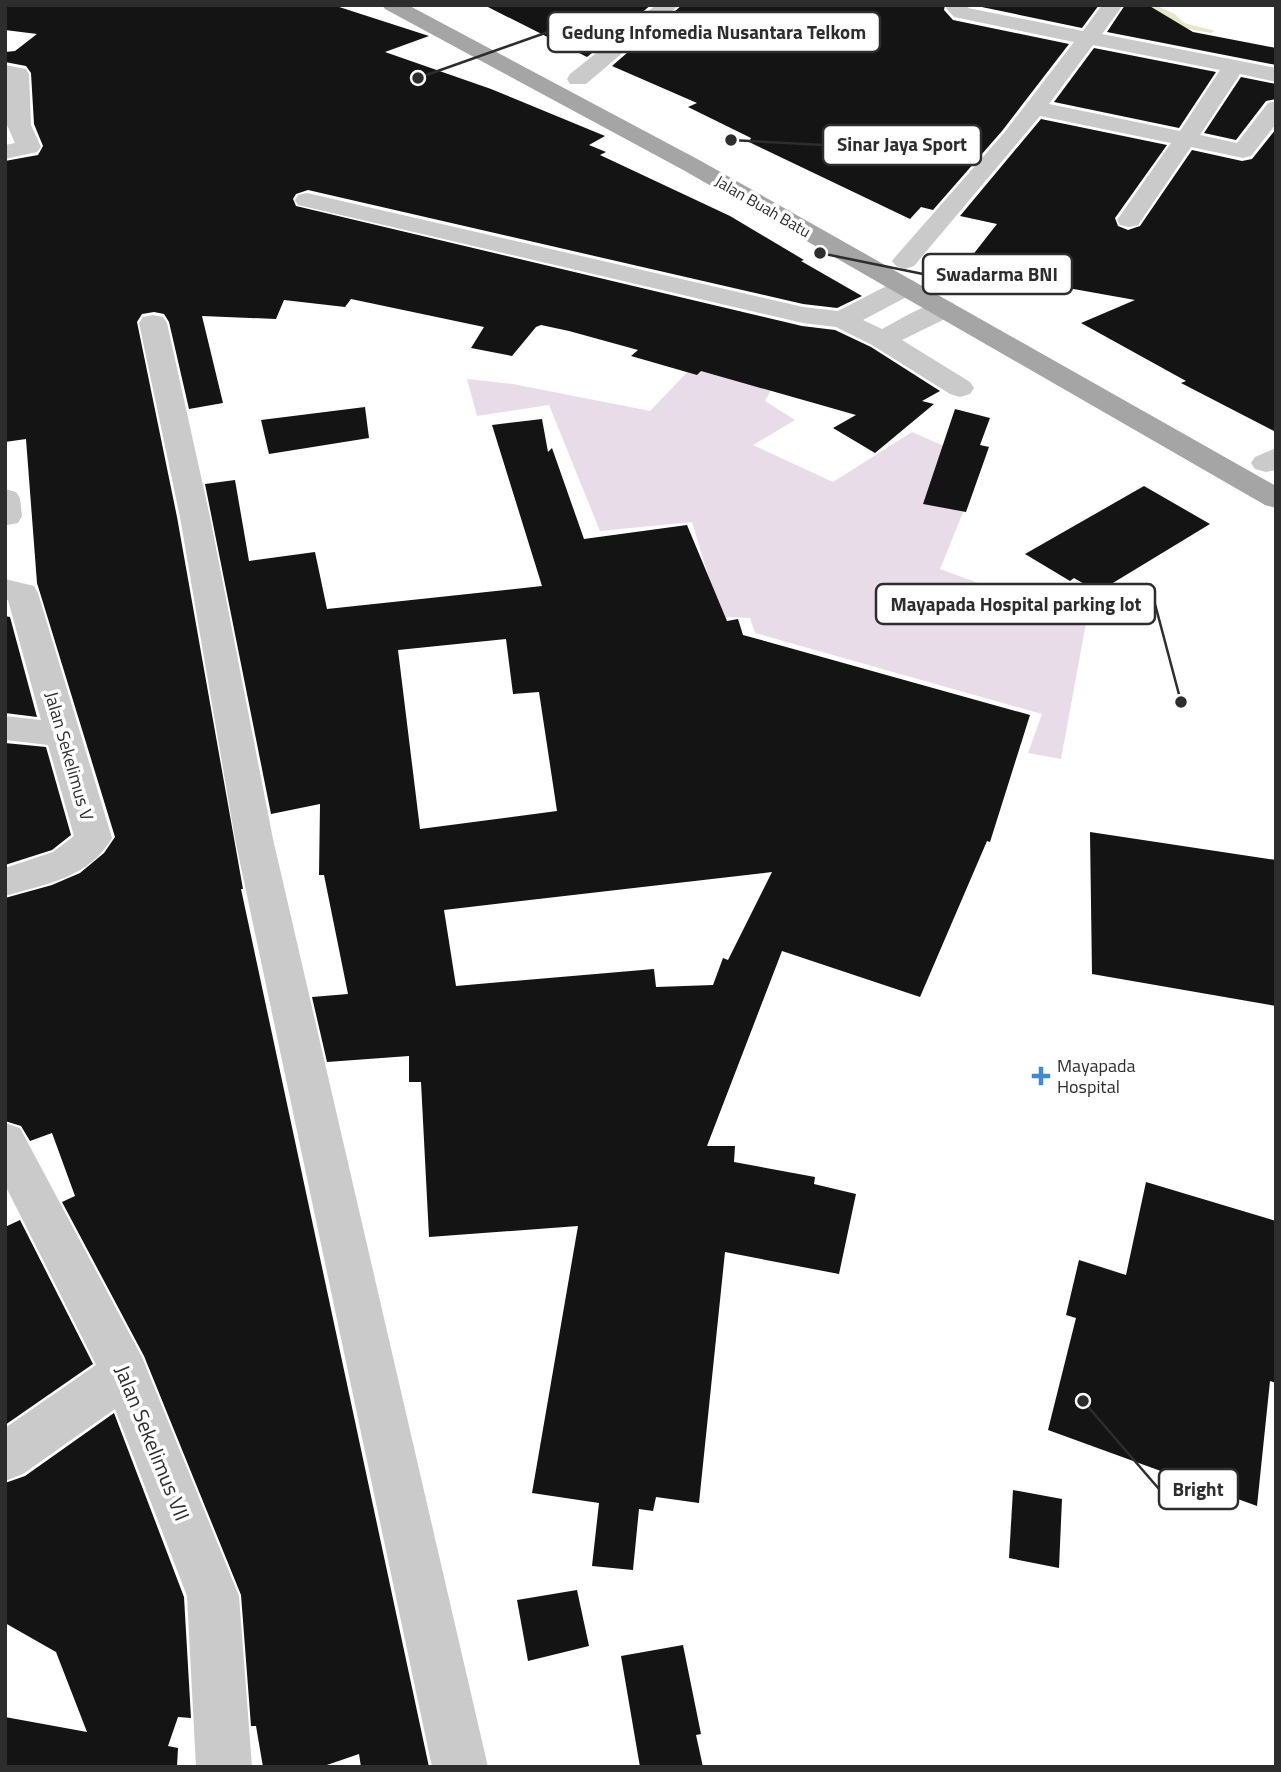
<svg xmlns="http://www.w3.org/2000/svg" width="1281" height="1772" viewBox="0 0 1281 1772" font-family="'Titillium Web',sans-serif">
<style>
.green{fill:#e9dce9}
.lines{fill:none;stroke-linecap:round;stroke-linejoin:round}
.stream{fill:#e7e6c9;fill-rule:evenodd}
.building{fill:#141414;fill-rule:evenodd}
.minor{fill:#cacaca;fill-rule:evenodd}
.primary{fill:#a5a5a5;fill-rule:evenodd}
.poi-dot{fill:#3f8ad3;stroke:#fff;stroke-width:2.5}
.labels{text-anchor:middle;stroke-width:7;stroke-linejoin:round;paint-order:stroke}
.far-street-label{font-size:16px;fill:#2d2d2d;stroke:#fff}
.street-label{font-size:18px;fill:#2d2d2d;stroke:#fff}
.poi-label{font-size:18px;fill:#2d2d2d;stroke:#fff;text-anchor:start}
.near-street-label{font-size:21px;fill:#2d2d2d;stroke:#fff}
.leader{fill:none;stroke:#2d2d2d;stroke-width:2.5}
.callout-dot{fill:#2d2d2d;stroke:#fff;stroke-width:2.5}
.callout{fill:#fff;stroke:#2d2d2d;stroke-width:2.5}
.callout-label{font-size:19px;text-anchor:middle;font-weight:bold;fill:#2d2d2d}
</style>
<rect width="100%" height="100%" fill="#fff"/>
<!-- green -->
<polygon class="green" points="742,315 779,375 765,401 795,420 753,445 833,482 912,432 983,463 940,569 1086,623 1061,759 1028,753 1042,714 755,633 750,618 720,617 660,584 709,578 692,522 600,531 549,405 477,416 467,379 513,384 650,411"/>
<g class="lines">
<!-- stream -->
<polygon class="stream" points="1144,5 1155,5 1175,14 1184,23 1215,31 1211,33 1178,27 1169,18"/>
</g>
<!-- building -->
<g class="building">
<polygon points="5,5 333,5 429,36 385,52 491,89 605,136 589,145 606,152 600,155 730,216 804,260 801,261 862,296 837,308 803,304 308,190 296,194 293,199 296,206 802,326 835,330 871,347 940,391 922,401 934,404 875,453 833,428 856,415 701,371 697,375 631,356 638,350 569,331 541,325 536,327 512,356 471,348 484,327 351,299 345,307 284,300 276,319 202,316 223,403 189,409 169,322 164,314 154,312 142,314 137,322 177,517 243,889 241,889 429,1767 361,1767 359,1754 321,1767 263,1767 256,1726 251,1726 241,1595 144,1356 62,1202 75,1196 52,1133 30,1141 21,1126 5,1121 5,898 52,885 80,873 104,853 115,837 37,583 26,439 5,442 5,161 38,155 43,146 34,124 31,73 26,66 5,62 5,52 15,51 37,34 5,30"/>
<polygon points="484,5 651,5 587,57"/>
<polygon points="682,5 945,5 944,10 953,20 1069,44 1002,131 933,210 921,207 910,219 749,142 751,138 688,107 697,103 612,66"/>
<polygon points="972,5 1099,5 1082,28"/>
<polygon points="1125,5 1148,5 1193,32 1276,48 1276,65 1107,32"/>
<polygon points="1094,48 1216,72 1179,128 1054,102"/>
<polygon points="1241,77 1276,84 1276,99 1266,101 1236,140 1204,133"/>
<polygon points="1041,119 1167,145 1115,218 1118,226 1128,230 1140,226 1192,150 1242,161 1252,159 1276,129 1276,432 1181,383 1186,381 1081,323 1135,300 1040,283 1043,278 968,261 997,224 960,216"/>
<polygon points="365,407 369,438 269,454 261,420"/>
<polygon points="955,409 990,418 980,445 989,447 966,512 923,504"/>
<path d="M542 419 548 452 552 448 584 539 687 525 727 621 738 619 743 635 1030 715 990 842 987 841 920 997 782 951 707 1146H735L734 1162 815 1177 814 1184 856 1194 839 1274 725 1252 699 1503 656 1497 653 1511 639 1509 633 1570 592 1566 599 1503 532 1493 578 1226 429 1237 421 1082H409V1056L327 1062 312 997 348 994 324 875H319L320 804 271 814 205 484 235 480 249 561 315 552 327 609 542 586 492 425ZM506 639 513 694 539 692 557 811 420 829 398 650ZM772 872 728 960 723 958 713 985 656 987 654 969 456 986 444 910Z"/>
<polygon points="1144,486 1210,524 1098,592 1074,578 1070,581 1025,554"/>
<polygon points="5,616 10,617 37,717 5,713"/>
<polygon points="5,743 46,747 71,835 52,850 5,865"/>
<polygon points="1090,832 1276,860 1276,1006 1092,974"/>
<polygon points="1146,1182 1276,1221 1276,1383 1270,1381 1257,1506 1048,1430 1076,1318 1066,1315 1079,1260 1126,1275"/>
<polygon points="20,1220 93,1364 5,1425 5,1227"/>
<polygon points="114,1413 184,1597 191,1718 178,1717 168,1746 178,1748 177,1767 5,1767 5,1717 87,1732 56,1652 5,1623 5,1483 25,1476"/>
<polygon points="1013,1490 1062,1499 1059,1568 1009,1558"/>
<polygon points="577,1590 589,1646 528,1661 517,1600"/>
<polygon points="683,1645 701,1734 696,1735 703,1767 640,1767 621,1656"/>
</g>
<g class="lines">
<!-- minor -->
<g class="minor">
<polygon points="656,5 679,5 586,84 570,84 567,79 570,74"/>
<path d="M948 5H970L968 8 1083 31 1102 5H1123L1102 34 1276 68V82L1240 74 1200 135 1237 143 1268 103 1276 101V124L1251 156 1243 158 1191 147 1138 225 1129 227 1120 225 1117 220 1171 143 1040 116 914 266 905 269 896 266 892 261 896 256 1004 133 1074 42 954 17 946 8ZM1093 45 1220 70 1180 131 1049 104Z"/>
<polygon points="5,65 26,69 29,74 31,125 41,147 37,152 5,159 5,145 15,143 7,125"/>
<path d="M307 193 803 307 838 311 896 281 905 279 914 281 918 287 914 293 863 320 882 329C902 319 931 298 953 303L957 309 953 315 902 340 970 382 974 388 970 394 960 397 950 394 872 345 836 327 803 323 298 205 295 200 298 195Z"/>
<polygon points="153,315 163,317 167,323 210,517 273,839 488,1767 432,1767 235,839 180,517 139,323 143,317"/>
<polygon points="1276,448 1276,470 1266,472 1255,469 1251,463 1255,457"/>
<polygon points="5,489 16,492 20,498 22,516 18,523 7,525"/>
<path d="M5 579 34 586 38 593 112 838C89 878 46 884 5 896V868L53 852 74 836 48 745 5 740V716L41 720 8 600 5 599Z"/>
<polygon points="5,1123 20,1128 142,1357 239,1596 252,1767 196,1767 187,1596 115,1409 23,1474 5,1481 5,1428 96,1365 5,1185"/>
</g>
<!-- primary -->
<polygon class="primary" points="382,5 408,5 701,161 1276,486 1276,508 1265,505 685,171 385,9"/>
</g>
<!-- markers -->
<path class="poi-dot" d="M1037.5 1065.5h7v7h7v7h-7v7h-7v-7h-7v-7h7z"/>
<g class="labels">
<!-- far-street labels -->
<g class="far-street-label">
<text transform="translate(763 206) rotate(30)" y="6">Jalan Buah Batu</text>
</g>
<!-- street labels -->
<g class="street-label">
<text transform="translate(69 756) rotate(74)" y="6">Jalan Sekelimus V</text>
</g>
<!-- poi labels -->
<g class="poi-label">
<text x="1057" y="1072">Mayapada<tspan x="1057" dy="21">Hospital</tspan></text>
</g>
<!-- near-street labels -->
<g class="near-street-label">
<text transform="translate(152 1443) rotate(68)" y="7">Jalan Sekelimus VII</text>
</g>
</g>
<!-- callouts -->
<path class="leader" d="M418 78L548 32M731 140L823 145M820 253L923 274M1181 702L1155 604M1083 1401L1159 1489"/>
<g class="callout-dot">
<circle cx="418" cy="78" r="7"/>
<circle cx="731" cy="140" r="7"/>
<circle cx="820" cy="253" r="7"/>
<circle cx="1181" cy="702" r="7"/>
<circle cx="1083" cy="1401" r="7"/>
</g>
<g class="callout">
<rect x="548" y="12" width="332" height="40" rx="7"/>
<rect x="823" y="125" width="158" height="40" rx="7"/>
<rect x="923" y="254" width="149" height="40" rx="7"/>
<rect x="876" y="584" width="279" height="40" rx="7"/>
<rect x="1159" y="1469" width="79" height="40" rx="7"/>
</g>
<g class="callout-label">
<text x="714" y="39">Gedung Infomedia Nusantara Telkom</text>
<text x="902" y="151">Sinar Jaya Sport</text>
<text x="997" y="281">Swadarma BNI</text>
<text x="1016" y="611">Mayapada Hospital parking lot</text>
<text x="1198" y="1496">Bright</text>
</g>
<!-- border -->
<rect width="1281" height="1772" fill="none" stroke="#2d2d2d" stroke-width="14"/>
</svg>
